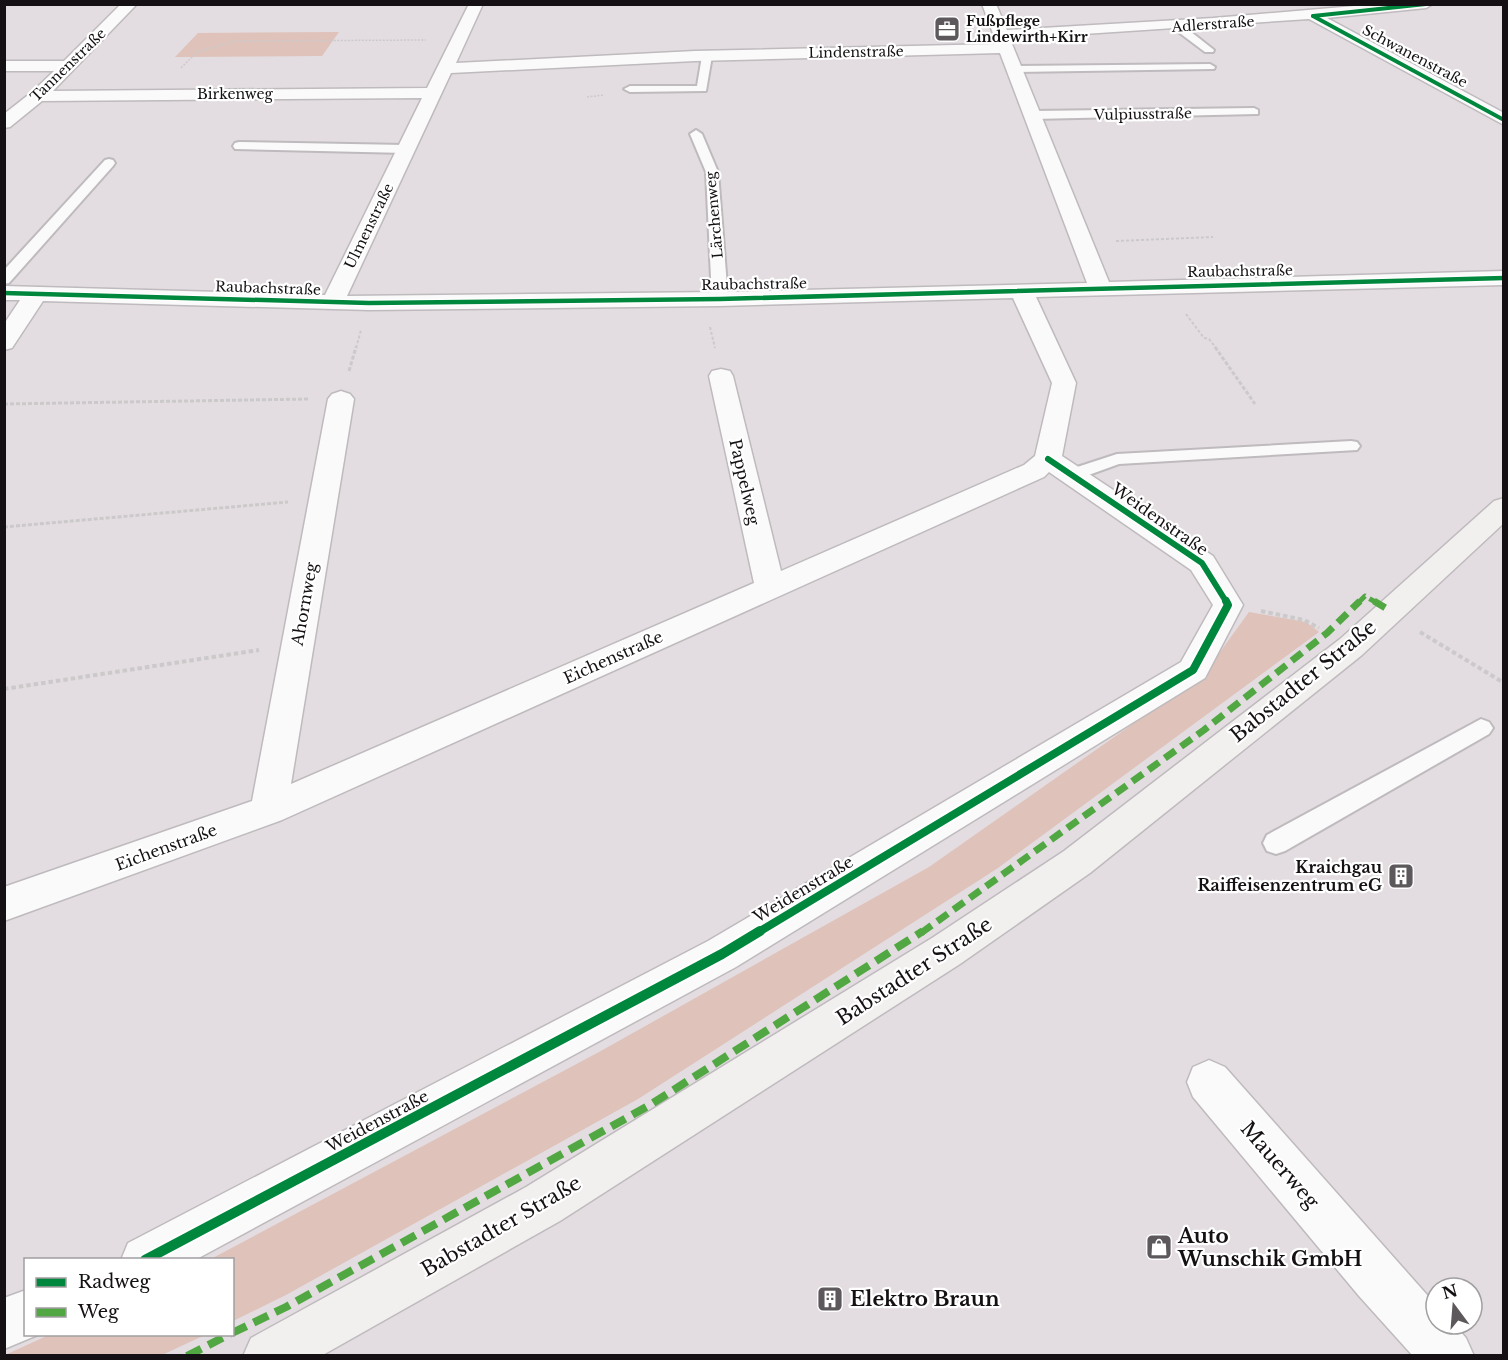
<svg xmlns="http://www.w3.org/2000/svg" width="1508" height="1360" viewBox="0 0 1508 1360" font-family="'Libre Baskerville',serif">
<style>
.green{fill:#dfc2b9}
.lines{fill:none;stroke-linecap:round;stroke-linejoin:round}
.lane-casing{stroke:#bebabd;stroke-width:4}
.street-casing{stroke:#bebabd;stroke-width:3}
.secondary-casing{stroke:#bebabd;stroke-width:3}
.path-far3{stroke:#ccc9cb;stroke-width:1.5;stroke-dasharray:2 1.5;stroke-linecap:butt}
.path-far2{stroke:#ccc9cb;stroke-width:2;stroke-dasharray:3 2;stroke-linecap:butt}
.path-far1{stroke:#ccc9cb;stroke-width:3;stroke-dasharray:4 2;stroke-linecap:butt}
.path{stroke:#ccc9cb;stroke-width:4;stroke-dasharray:4.5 3;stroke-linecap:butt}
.lane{fill:#fbfafa;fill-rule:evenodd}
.street{fill:#fbfafa;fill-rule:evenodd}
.secondary{fill:#f2efef;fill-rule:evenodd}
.quiet-far2{stroke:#51a842;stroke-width:5;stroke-dasharray:10 5;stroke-linecap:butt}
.quiet-far1{stroke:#51a842;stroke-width:7;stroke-dasharray:13 7;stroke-linecap:butt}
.quiet{stroke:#51a842;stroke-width:8;stroke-dasharray:16 8;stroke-linecap:butt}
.cycleway-far4-casing{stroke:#fff;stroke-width:5}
.cycleway-far3-casing{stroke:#fff;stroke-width:7}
.cycleway-far2-casing{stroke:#fff;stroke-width:9}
.cycleway-far1-casing{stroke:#fff;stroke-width:12}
.cycleway-casing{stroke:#fff;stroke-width:14}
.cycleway-far4{stroke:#00873e;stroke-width:4}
.cycleway-far3{stroke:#00873e;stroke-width:4.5}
.cycleway-far2{stroke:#00873e;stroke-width:6}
.cycleway-far1{stroke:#00873e;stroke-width:8}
.cycleway{stroke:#00873e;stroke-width:10}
.labels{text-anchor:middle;stroke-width:4.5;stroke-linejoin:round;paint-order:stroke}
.far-poi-label{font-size:14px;font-weight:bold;fill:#141013;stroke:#fff;text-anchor:start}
.far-street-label{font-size:14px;fill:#141013;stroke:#fff}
.street-label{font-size:16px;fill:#141013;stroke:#fff}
.poi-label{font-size:16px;font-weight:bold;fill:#141013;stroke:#fff;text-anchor:end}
.near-street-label{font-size:20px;fill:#141013;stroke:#fff}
.near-poi-label{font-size:20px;font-weight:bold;fill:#141013;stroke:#fff;text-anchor:start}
</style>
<rect width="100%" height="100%" fill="#e3dde1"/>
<!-- green -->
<g class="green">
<polygon points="339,32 322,56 175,57 198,33"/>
<polygon points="1249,612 1306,622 1319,632 998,868 638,1099 286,1295 233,1321 232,1260 209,1260 599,1052 929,867 1204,674"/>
<polygon points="51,1334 205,1334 205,1335 162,1355 5,1355"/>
</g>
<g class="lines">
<defs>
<g id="lane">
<polygon points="1173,24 1181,24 1214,50 1213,52 1205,52 1173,28"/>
<polygon points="707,53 712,56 706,91 630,92 624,89 630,86 697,86 702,56"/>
<polygon points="1210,64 1215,67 1214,69 1014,72 1009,69 1014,66"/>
<polygon points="1254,108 1258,110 1258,114 1033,119 1027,115 1033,111"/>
<polygon points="696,130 702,134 718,172 728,299 720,304 712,299 706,172 690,134"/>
<polygon points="239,142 406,145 412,149 406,153 235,149 233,146 235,143"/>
<polygon points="109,159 113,160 115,163 113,166 9,283 4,284 4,270 105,160"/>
<polygon points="1351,441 1357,442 1360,446 1357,450 1119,464 1072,481 1065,479 1063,475 1065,471 1117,454"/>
<polygon points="1481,719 1489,722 1493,728 1489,734 1285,851 1276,854 1267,851 1263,843 1267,835"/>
</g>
<g id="street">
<path d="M121 4H137L53 91 427 88 469 4H483L456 63 695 51 997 44 982 4H996L1007 30 1213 18 1378 4H1433L1426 8 1327 18 1504 113V125L1309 19 1010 39 1109 282 1504 271V285L1036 297 1076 383 1062 456 1213 556 1243 605 1205 678 736 967 195 1260H121L128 1243 708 941 1181 662 1213 605 1191 570 1049 472 1044 477 282 820 4 921V887L252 801 328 399 332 394 341 391 350 394 354 399 291 784 754 583 709 376 712 371 721 369 730 371 733 376 781 571 1024 465 1035 456 1052 383 1013 298 720 306 369 310 43 301 12 348 4 350V324L20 300H4V286L325 295 422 98 42 101 10 127 4 128V114L32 92 54 71H4V61H64ZM1000 53 1087 283 720 292 347 296 451 73 695 61Z"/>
<polygon points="1209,1060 1225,1067 1436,1305 1436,1324 1454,1324 1466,1338 1474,1356 1413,1356 1359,1296 1193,1097 1187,1082 1193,1067"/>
<polygon points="26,1290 26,1334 40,1334 4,1349 4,1298"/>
</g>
<polygon id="secondary" points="1504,498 1504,523 1362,655 1090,873 960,964 560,1221 321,1356 243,1356 251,1338 526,1187 932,938 1064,851 1340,639 1494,501"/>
</defs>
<!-- lane casing -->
<use href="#lane" class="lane-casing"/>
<!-- street casing -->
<use href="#street" class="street-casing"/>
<!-- secondary casing -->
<use href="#secondary" class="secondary-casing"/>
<!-- path-far3 -->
<g class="path-far3">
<polyline points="181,68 197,52 235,41 426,40"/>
<polyline points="587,97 604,95"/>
</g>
<!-- path-far2 -->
<g class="path-far2">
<polyline points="1116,241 1213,237"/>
<polyline points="1186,314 1204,338 1209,339 1216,348"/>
<polyline points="710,327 715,348"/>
<polyline points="356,348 361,330"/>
</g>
<!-- path-far1 -->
<g class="path-far1">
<polyline points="1215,347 1255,404"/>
<polyline points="349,371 356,347"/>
<polyline points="4,404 308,399"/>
<polyline points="4,527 288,502"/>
</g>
<!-- path -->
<g class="path">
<polyline points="1261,611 1304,620 1319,628"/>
<polyline points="1420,632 1504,683"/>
<polyline points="4,689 259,650"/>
</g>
<!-- lane -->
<use href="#lane" class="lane"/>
<!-- street -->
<use href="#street" class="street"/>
<!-- secondary -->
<use href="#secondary" class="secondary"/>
<!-- quiet-far2 -->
<polyline class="quiet-far2" points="1358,603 1365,596 1377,603"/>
<!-- quiet-far1 -->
<g class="quiet-far1">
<polyline points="1374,601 1389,610"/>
<polyline points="921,933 1204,730 1327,633 1360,601"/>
</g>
<!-- quiet -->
<g class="quiet">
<polyline points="232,1333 286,1307 650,1105 923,931"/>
<polyline points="187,1356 230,1334"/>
</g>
<defs>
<g id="cycleway-far4">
<polyline points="1313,16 1504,120"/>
<polyline points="1313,16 1426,4"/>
</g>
<polyline id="cycleway-far3" points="4,293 369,303 720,299 1504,278"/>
<polyline id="cycleway-far2" points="1048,459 1202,563 1227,603"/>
<polyline id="cycleway-far1" points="757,933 1193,670 1228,605 1226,601"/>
<polyline id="cycleway" points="145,1260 722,954 760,931"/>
</defs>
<!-- cycleway-far4 casing -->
<use href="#cycleway-far4" class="cycleway-far4-casing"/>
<!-- cycleway-far3 casing -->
<use href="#cycleway-far3" class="cycleway-far3-casing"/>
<!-- cycleway-far2 casing -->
<use href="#cycleway-far2" class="cycleway-far2-casing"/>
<!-- cycleway-far1 casing -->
<use href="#cycleway-far1" class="cycleway-far1-casing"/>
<!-- cycleway casing -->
<use href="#cycleway" class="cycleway-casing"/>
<!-- cycleway-far4 -->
<use href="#cycleway-far4" class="cycleway-far4"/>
<!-- cycleway-far3 -->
<use href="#cycleway-far3" class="cycleway-far3"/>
<!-- cycleway-far2 -->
<use href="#cycleway-far2" class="cycleway-far2"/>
<!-- cycleway-far1 -->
<use href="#cycleway-far1" class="cycleway-far1"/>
<!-- cycleway -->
<use href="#cycleway" class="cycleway"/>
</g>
<!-- icons -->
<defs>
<symbol id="office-square" viewBox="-11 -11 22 22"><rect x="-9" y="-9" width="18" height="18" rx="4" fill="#5c585b" stroke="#fff"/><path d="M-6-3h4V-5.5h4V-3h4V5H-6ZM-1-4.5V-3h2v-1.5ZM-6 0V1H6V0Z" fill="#fff"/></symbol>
<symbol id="building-square" viewBox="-11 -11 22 22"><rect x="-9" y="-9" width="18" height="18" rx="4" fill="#5c585b" stroke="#fff"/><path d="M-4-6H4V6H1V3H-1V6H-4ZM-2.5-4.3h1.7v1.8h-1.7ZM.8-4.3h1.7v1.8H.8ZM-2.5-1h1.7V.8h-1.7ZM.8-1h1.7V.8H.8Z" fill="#fff"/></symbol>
<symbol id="shop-square" viewBox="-11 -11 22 22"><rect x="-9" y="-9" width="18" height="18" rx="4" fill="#5c585b" stroke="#fff"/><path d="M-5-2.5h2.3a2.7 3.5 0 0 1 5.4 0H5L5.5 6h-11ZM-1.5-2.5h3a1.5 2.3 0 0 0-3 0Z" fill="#fff"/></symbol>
</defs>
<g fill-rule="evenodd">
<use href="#office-square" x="932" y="14" width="30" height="30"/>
<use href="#building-square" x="1386" y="861" width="30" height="30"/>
<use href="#shop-square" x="1144" y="1232" width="30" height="30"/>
<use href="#building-square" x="815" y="1284" width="30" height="30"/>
</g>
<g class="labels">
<!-- far-poi labels -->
<g class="far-poi-label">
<text x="966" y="26">Fußpflege<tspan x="966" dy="16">Lindewirth+Kirr</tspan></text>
</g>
<!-- far-street labels -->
<g class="far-street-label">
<text transform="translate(1213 24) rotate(-4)" y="5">Adlerstraße</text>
<text transform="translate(856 52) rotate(-1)" y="5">Lindenstraße</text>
<text transform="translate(1415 56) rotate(28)" y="5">Schwanenstraße</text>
<text transform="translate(68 65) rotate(-44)" y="5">Tannenstraße</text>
<text x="235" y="99">Birkenweg</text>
<text transform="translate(1143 114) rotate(-1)" y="5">Vulpiusstraße</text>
<text transform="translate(714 215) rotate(-95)" y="5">Lärchenweg</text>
<text transform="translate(369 226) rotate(-64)" y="5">Ulmenstraße</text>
<text transform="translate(1240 271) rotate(-1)" y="5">Raubachstraße</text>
<text transform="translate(754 284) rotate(-1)" y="5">Raubachstraße</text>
<text transform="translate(268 288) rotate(2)" y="5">Raubachstraße</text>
</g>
<!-- street labels -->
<g class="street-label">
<text transform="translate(745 482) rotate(77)" y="6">Pappelweg</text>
<text transform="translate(1160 519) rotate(35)" y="6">Weidenstraße</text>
<text transform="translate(304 604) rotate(-80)" y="6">Ahornweg</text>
<text transform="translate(613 657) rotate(-24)" y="6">Eichenstraße</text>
<text transform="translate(166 847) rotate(-20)" y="6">Eichenstraße</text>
<text transform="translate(803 889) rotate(-31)" y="6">Weidenstraße</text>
<text transform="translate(377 1121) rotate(-28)" y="6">Weidenstraße</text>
</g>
<!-- poi labels -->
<g class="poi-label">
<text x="1382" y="873">Kraichgau<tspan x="1382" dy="18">Raiffeisenzentrum eG</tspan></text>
</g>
<!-- near-street labels -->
<g class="near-street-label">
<text transform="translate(1303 681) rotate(-39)" y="7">Babstadter Straße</text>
<text transform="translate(914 971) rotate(-33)" y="7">Babstadter Straße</text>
<text transform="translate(1280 1165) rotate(49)" y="7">Mauerweg</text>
<text transform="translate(501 1226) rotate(-30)" y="7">Babstadter Straße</text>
</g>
<!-- near-poi labels -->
<g class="near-poi-label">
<text x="1178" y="1243">Auto<tspan x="1178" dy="23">Wunschik GmbH</tspan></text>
<text x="850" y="1306">Elektro Braun</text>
</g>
</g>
<!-- border -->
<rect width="1508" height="1360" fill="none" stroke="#141013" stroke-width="12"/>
<!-- legend -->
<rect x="24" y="1258" width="210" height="78" fill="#ffffff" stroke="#a19fa1" stroke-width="1.5"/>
<rect x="36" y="1278" width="30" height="9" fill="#00873e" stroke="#a19fa1" stroke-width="1.5"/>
<text x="78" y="1288" font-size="18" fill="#141013">Radweg</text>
<rect x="36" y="1308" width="30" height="9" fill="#51a842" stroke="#a19fa1" stroke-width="1.5"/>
<text x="78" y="1318" font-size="18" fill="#141013">Weg</text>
<!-- north arrow -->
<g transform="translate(1454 1306) rotate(344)"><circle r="28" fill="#ffffff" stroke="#a19fa1" stroke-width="1.5"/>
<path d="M0-4.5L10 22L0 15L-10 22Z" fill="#5c585b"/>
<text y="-9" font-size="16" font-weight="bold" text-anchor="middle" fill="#141013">N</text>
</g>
</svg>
